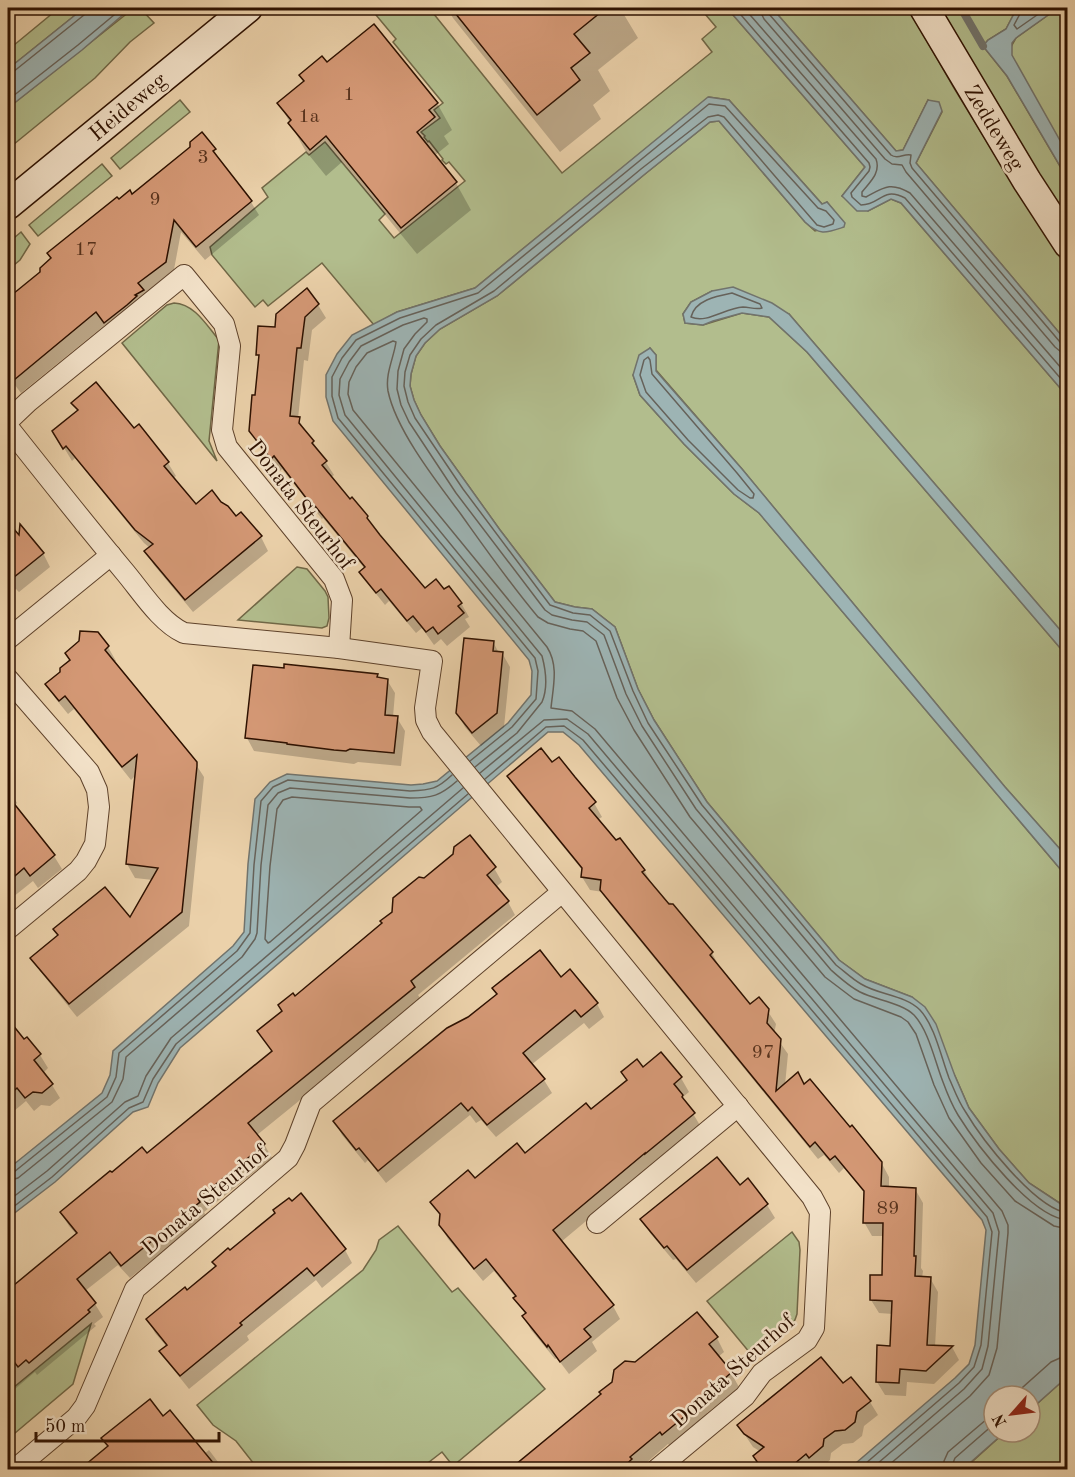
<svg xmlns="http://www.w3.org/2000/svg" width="1075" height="1477" viewBox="0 0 1075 1477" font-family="'Old Standard TT',serif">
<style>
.green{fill:#b2bd8d;stroke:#706746;stroke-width:1.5}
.water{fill:#9db4b4;stroke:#71736c;stroke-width:1.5}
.shadow{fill:#0003}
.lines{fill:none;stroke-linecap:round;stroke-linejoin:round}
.shore{stroke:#66625a;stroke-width:1.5}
.stream{stroke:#71736c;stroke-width:8}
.building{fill:#d49875;stroke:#2e1100;stroke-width:1.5}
.street-casing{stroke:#5d412a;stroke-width:22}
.secondary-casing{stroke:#2e1100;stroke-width:31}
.street{stroke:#f2e1c8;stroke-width:20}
.secondary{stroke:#f2e1c8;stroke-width:28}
.labels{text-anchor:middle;stroke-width:5;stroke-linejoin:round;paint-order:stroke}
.number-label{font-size:20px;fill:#58331d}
.street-label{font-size:22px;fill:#2e1100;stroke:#f2e1c8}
</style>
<rect width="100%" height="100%" fill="#ebd1aa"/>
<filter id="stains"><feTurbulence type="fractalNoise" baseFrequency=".00333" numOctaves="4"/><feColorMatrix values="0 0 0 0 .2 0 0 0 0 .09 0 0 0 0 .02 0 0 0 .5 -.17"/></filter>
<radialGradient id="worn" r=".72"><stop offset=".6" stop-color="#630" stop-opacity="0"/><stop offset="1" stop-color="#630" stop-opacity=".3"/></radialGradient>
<!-- green -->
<g class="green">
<polygon points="59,8 84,8 8,69 8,50"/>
<polygon points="134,8 140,8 154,23 130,42 95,78 8,149 8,108"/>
<polygon points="373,8 429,8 562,173 712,52 702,39 716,27 700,8 727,8 865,167 842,196 868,211 891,199 901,203 1067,396 1067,638 789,314 712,291 691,302 683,314 685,323 703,325 742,313 769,317 807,352 1067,656 1067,857 1005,787 742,469 656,370 656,355 650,348 633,375 640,395 684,444 734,494 759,513 1067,877 1067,1208 1029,1183 999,1149 969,1108 955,1076 912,997 865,979 839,960 707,802 654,720 638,689 615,627 592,609 575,607 555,602 500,530 440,446 421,415 414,400 410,386 411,374 416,356 425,343 440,329 497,296 645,174 710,122 719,121 805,222 815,231 844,223 827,202 823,205 729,100 709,97 475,288 397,312 374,325 322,263 268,306 263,300 255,307 212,255 210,247 268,197 262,188 306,152 309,155 325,142 385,214 379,220 394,238 465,181 449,162 446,164 442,160 443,159 429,141 428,142 424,137 425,136 421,132 440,118 434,110 443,103 393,42 396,39 371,9"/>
<polygon points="772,8 908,8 954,88 1014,186 1067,268 1067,342 916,163 942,112 928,100 903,150 896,151"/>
<polygon points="939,8 1017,8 1006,29 988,40 983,46 1007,76 1067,178 1067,221"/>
<polygon points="1058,8 1067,8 1067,153 1006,56 1016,38"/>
<polygon points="180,100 190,112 120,169 111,158"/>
<polygon points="102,164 112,176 38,236 29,225"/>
<polygon points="21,232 30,244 20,260 8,270 8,243"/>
<path d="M174 303C195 304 207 326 219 340L209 441 217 461 122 343 167 305Z"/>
<polygon points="297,567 307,569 325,591 328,597 329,618 327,626 322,628 238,620"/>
<polygon points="398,1226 452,1292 458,1288 545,1389 453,1466 442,1452 420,1469 258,1469 236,1441 213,1425 197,1405 363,1270 376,1250 379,1240"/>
<path d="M792 1232 799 1242 800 1250 797 1314C793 1327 791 1329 778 1330L750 1353 707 1301Z"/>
<polygon points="91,1324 73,1384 8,1439 8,1392"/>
<polygon points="1067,1377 1067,1469 963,1470 1005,1432 1030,1432 1030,1410"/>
</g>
<!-- water -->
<g class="water">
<polygon points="84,8 127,8 125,13 82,50 8,108 8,69"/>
<polygon points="727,8 772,8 896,151 903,150 928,100 939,102 942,111 916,163 1067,342 1067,396 901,203 891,199 868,211 857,211 842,196 865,167"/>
<polygon points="1017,8 1058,8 1016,38 1012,43 1012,55 1067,153 1067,178 1007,76 983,46 988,40 1006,29"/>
<path d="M708 97 729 100 822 204 827 202 845 223 844 227C826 233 820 236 805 222L719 121 710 122 645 174 497 296 440 329 425 343 416 356 411 374 410 386 414 400 421 415 440 446 500 530 555 602 575 607 592 609 615 627 638 689 654 720 707 802 839 960 865 979 912 997 925 1007 936 1024 955 1076 969 1108 999 1149 1029 1183 1067 1208V1377L1030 1410V1396H994V1432H1005L963 1469H849L955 1378 969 1364 975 1345 986 1230 982 1220 579 745 563 732H548L180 1048 158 1083 148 1107 133 1112 55 1182 8 1218V1169L102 1093 110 1075 113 1051 233 946 244 932 248 864 255 799 270 782 287 774 411 785 423 784 437 781 508 723 531 695 532 671 529 660 333 421 326 397V375L337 354 352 335 397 312 475 288Z"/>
<polygon points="733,287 772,303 789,314 1067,638 1067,656 807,352 769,317 742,313 713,321 703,325 685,323 683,314 691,302 712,291"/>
<polygon points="650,348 656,355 656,371 742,469 1005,787 1067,857 1067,877 759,513 734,494 684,444 640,395 633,375 639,355"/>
</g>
<!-- shadow -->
<g class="shadow">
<polygon points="447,8 620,8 638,38 598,70 610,91 593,105 601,119 560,152 453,18"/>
<polygon points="327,64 437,103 452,130 444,136 449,144 434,156 456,183 471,210 417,254 342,162 326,176 305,150 279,103"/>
<polygon points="202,134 214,150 222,164 221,164 251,202 259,215 205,260 181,232 173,275 113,335 105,325 21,393 8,376 8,300 41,273 118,201 132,196 192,147"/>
<polygon points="307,290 318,305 326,318 312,330 308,361 304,360 298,419 334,475 330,478 350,502 367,517 374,530 424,590 444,591 461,603 469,617 465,619 470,627 447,646 441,639 434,645 422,628 416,633 389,601 385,605 369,585 361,572 365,569 323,518 322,519 282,469 280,471 258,445 250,431 257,397 261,359 258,354 276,328"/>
<polygon points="73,403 134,431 168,463 176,476 173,478 196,506 220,503 236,518 241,514 261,537 268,551 193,612 154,565 146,552 150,548 144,543 75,458 72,461 54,431 78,412"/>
<polygon points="8,525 20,540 43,553 50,567 19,592 16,589 8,595"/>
<polygon points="97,634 108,647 116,661 113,663 195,763 204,777 189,926 77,1017 40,971 32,958 59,937 55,929 130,920 153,880 135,878 127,864 136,775 131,780 74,709 68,714 55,698 47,684 62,672"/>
<polygon points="493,642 499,653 502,653 510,667 504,727 481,746 465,727 457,713"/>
<polygon points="377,675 379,679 387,680 395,693 393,717 397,718 405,731 401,766 358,762 354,764 254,751 247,738"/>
<polygon points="552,764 594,803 602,817 597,820 644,870 652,884 667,904 670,902 697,935 712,953 719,966 718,967 750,1006 767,1010 776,1024 774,1034 788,1054 785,1085 804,1086 881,1162 889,1177 889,1188 915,1189 923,1203 921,1268 923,1271 922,1278 930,1278 938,1292 935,1347 952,1347 959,1360 934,1384 907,1382 906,1396 885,1395 877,1382 892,1347 893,1314 879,1313 871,1300 883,1277 884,1236 872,1236 864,1222 866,1195 844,1168 839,1173 824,1155 818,1159 610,904 603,892 590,890 582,877 583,871 517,790 509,776"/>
<polygon points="8,787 17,803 14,806 54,856 62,869 38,888 33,881 8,901"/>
<polygon points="494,868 502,882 496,887 508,902 515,915 418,995 422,1001 257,1135 264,1144 272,1158 204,1212 206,1216 130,1278 118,1265 85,1291 95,1304 103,1317 94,1324 96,1326 37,1375 35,1372 8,1395 8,1292 77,1235 69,1226 61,1213 147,1155 273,1053 259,1031 283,1012 294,998"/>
<polygon points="570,972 597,1004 604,1017 589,1029 584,1023 531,1065 544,1080 552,1093 496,1137 481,1120 476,1123 470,1115 386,1183 368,1160 365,1163 342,1135 335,1122 561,979"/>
<polygon points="8,1021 23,1041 27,1039 40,1055 48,1068 43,1073 52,1085 60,1098 50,1106 41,1105 34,1111 26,1101 8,1116"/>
<polygon points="661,1054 681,1078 689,1092 683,1097 701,1127 653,1165 561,1242 613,1306 620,1319 592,1342 597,1351 569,1374 557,1358 555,1359 531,1330 524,1317 526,1315 516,1298 494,1271 483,1281 448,1239 440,1225 441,1217 432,1202 525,1155 591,1111 628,1081 622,1072 643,1069"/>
<polygon points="748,1180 767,1205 775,1218 696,1283 676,1259 673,1260 650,1233 642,1219 739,1187"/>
<polygon points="277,1214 345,1250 352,1263 322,1288 316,1280 247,1336 249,1340 189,1389 169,1364 161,1351 167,1347 155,1333 148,1319 187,1292 217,1267 230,1253"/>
<polygon points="697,1314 717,1338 724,1352 718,1357 731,1373 739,1387 707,1413 709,1416 671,1447 668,1444 638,1470 512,1470 603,1395 636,1364"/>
<polygon points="843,1385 870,1402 878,1415 864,1426 862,1436 853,1443 843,1444 831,1453 830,1460 819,1470 817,1470 815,1467 811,1470 762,1470 754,1457 761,1452 753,1447 739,1426"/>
<polygon points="163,1418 204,1454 209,1450 224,1470 81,1470 108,1447 103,1438"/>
</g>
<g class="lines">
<!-- shore -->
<g class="shore">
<path d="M735 8 869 163 870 167 869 171 851 193 852 197 861 205C881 205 882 186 905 198L1068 387"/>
<path d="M744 8 876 159C881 173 870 182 862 192V196L866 197C883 188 890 181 910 193L1068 376"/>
<polyline points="760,8 761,13 764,19 885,159 892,164 902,165 906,172 1055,347 1061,352 1068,352"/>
<path d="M768 8 769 14 891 155C898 160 904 153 911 155L910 163 912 168 1060 342 1068 345"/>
<polyline points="1021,8 1021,12 1014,25 1017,29 1047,8"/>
<polyline points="8,73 13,72 84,15 87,12 87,8"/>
<polyline points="8,100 78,45 120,10 121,8"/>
<path d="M732 293 760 304 762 308C755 310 750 307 743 307 725 308 707 324 691 317 695 300 717 296 732 293Z"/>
<polygon points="648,357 650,360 652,374 737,473 754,494 753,498 750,498 738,490 688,440 646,392 640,375 644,360"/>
<path d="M470 761 512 727 536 699 538 671 535 658 338 418 332 396V377L342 358 356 340 400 318 478 293 709 104 725 106 818 208 826 211 834 220 833 224 824 227 817 225 724 117 718 115 708 117 641 169 494 291 436 325 421 339 410 355 405 372 404 386 408 402 415 418 463 489 550 605 573 613 590 615 610 631 633 691 648 723 702 805 836 965C844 971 852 979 861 984 879 995 905 995 920 1010 935 1026 941 1057 949 1078 954 1089 958 1101 965 1111 981 1138 1035 1209 1068 1213"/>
<path d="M475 767 517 733 542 702C548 688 546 671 542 656L345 415 339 395 340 379 349 362 361 346 403 325 424 318 427 319V322L415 334 404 349 398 371 397 389 401 405 409 422 456 493 545 610 552 615 572 620 587 622 604 635 626 694 642 726 696 809 831 970C840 978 850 987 860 992 876 1000 902 1003 914 1015 929 1031 935 1062 943 1082 947 1093 952 1105 958 1115 976 1144 1032 1218 1068 1220"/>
<polyline points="480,773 544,720 567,719 588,734 993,1213 999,1232 988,1346 982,1369 964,1389 870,1470"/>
<polyline points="485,779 546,727 564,726 583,740 987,1217 992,1232 981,1345 974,1367 959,1383 858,1470"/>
<polygon points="292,797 409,807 420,807 422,810 270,942 268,943 265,939 270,866 277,809 283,800"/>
<path d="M8 1173 14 1172 107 1097 116 1077 119 1053 237 951 250 933 254 865 261 801 273 787 288 780 410 791C432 790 437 789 452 775"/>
<path d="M8 1181 18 1178 112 1102 123 1079 126 1057 242 957 255 939 257 933 261 865 268 805 278 793 290 788 410 798C432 798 440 796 457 781"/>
<polyline points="8,1201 47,1171 125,1102 138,1096 146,1076 171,1038 463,788"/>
<polyline points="8,1211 52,1177 129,1108 143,1102 153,1079 176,1044 468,794"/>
<polyline points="1013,1396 1051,1362 1060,1358 1068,1357"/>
<path d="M883 1470 970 1396 989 1375 997 1348 1008 1233V1225L1002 1211 595 729 572 711 551 708C553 687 559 666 547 647L353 410 348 394 349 382 356 367 367 353 393 341 396 342C394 357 385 374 388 391 396 430 436 481 460 513 485 548 510 584 538 617L548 623 570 629 583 631 596 641 617 698 634 730 690 817 825 977 854 999 901 1017 908 1022 916 1034 934 1085 949 1118 981 1163 1015 1201 1054 1226 1068 1229"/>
<polyline points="943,1470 944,1461 948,1452 994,1413"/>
<polyline points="952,1470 953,1463 955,1458 994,1424"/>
</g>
<!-- stream -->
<polyline class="stream" points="961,8 983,46"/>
</g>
<!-- building -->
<g class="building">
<polygon points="451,8 606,8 574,34 590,53 571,68 580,80 537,115"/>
<polygon points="374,24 438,103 429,110 435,117 417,132 457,182 401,228 326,136 310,150 288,123 291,120 277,103 304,81 299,75 322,56 327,62"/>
<polygon points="202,132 216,149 213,151 252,201 196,247 174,220 166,262 138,283 144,290 135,295 137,296 127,305 104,323 96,312 8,385 8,298 40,272 40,268 51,258 47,253 117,197 119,199 130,190 132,194 190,147 190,142"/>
<polygon points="307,288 319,304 305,317 301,348 297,348 290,416 300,417 299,423 314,441 312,443 327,461 322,465 350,499 352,497 368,516 367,518 380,535 425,588 436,579 444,589 449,586 462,603 458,606 464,613 438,634 433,627 426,632 413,616 407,621 381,589 376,593 359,572 365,567 315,506 313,507 274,456 271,459 249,431 252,395 255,395 259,355 256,355 258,326 275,327 276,314"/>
<polygon points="96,382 134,428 139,424 169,462 164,466 196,504 212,490 221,502 228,506 236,516 241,512 262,536 185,600 144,551 153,544 135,530 66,446 63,449 52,431 78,410 71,403"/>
<polygon points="8,522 19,535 20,524 44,553 8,582"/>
<polygon points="80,631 98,632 109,646 105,650 197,762 197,766 182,912 69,1004 30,958 58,935 53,929 105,887 130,917 158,868 126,864 137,755 122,767 65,696 59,701 45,684 60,672 60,668 70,660 65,653 79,641"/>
<polygon points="464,638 494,641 493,651 503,652 497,713 472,733 456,713"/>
<polygon points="284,664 378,674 377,677 388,679 385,715 398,716 394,753 350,749 346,751 334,750 287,744 287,743 245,738 253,665 284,668"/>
<polygon points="541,748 552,762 559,757 575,777 596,802 589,808 616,840 620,838 645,870 642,872 669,904 673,904 713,952 710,955 750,1004 759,997 769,1009 767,1023 781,1039 776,1091 798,1072 804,1084 810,1079 850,1127 852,1125 882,1162 881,1186 916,1188 914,1256 916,1256 915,1276 931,1277 927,1345 953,1346 926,1371 900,1369 899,1383 876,1382 877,1345 890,1346 892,1301 870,1300 870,1275 882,1275 883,1223 863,1223 864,1191 835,1156 830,1160 815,1142 810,1147 600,890 601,880 581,877 582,868 507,776"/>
<polygon points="8,796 55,855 30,876 24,868 8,882"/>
<polygon points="470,835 496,867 487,875 509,901 411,981 415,987 248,1123 265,1144 198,1199 200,1202 121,1266 110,1252 77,1279 96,1303 88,1310 90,1312 29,1363 26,1360 18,1367 8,1354 8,1290 77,1233 60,1212 110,1171 112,1172 142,1147 147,1153 272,1051 257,1031 282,1011 278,1005 293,993 295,996 382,923 380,921 392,912 393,898 419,877 424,878 453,854 454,847"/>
<polygon points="540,950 561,977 570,969 598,1003 581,1017 575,1010 523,1053 545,1079 487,1125 472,1107 468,1111 461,1103 378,1171 359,1148 356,1150 333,1121 447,1028 468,1017 497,994 492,988"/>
<polygon points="8,1019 24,1039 27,1037 41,1054 34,1060 53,1084 42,1093 33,1092 25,1098 17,1088 8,1096"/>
<polygon points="661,1052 682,1077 674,1084 683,1095 682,1097 695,1113 645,1154 645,1153 553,1230 614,1305 584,1329 591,1337 560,1362 548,1345 547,1347 522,1316 526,1313 513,1298 516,1296 486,1259 474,1269 439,1225 440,1214 430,1202 468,1170 475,1178 517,1143 525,1153 586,1103 591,1109 627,1080 621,1072 637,1059 643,1067"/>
<polygon points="717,1157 740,1185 748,1178 768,1204 687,1270 667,1246 664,1248 640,1219"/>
<polygon points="301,1193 346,1249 314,1276 307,1268 240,1323 242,1325 180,1376 159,1351 167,1345 146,1319 185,1287 187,1290 216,1266 212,1262 228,1248 230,1250 275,1213 273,1210 289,1198 292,1201"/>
<polygon points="697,1312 718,1337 709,1344 732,1372 700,1400 702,1402 662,1435 660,1432 630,1457 632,1459 620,1470 509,1470 601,1394 599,1392 612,1382 614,1370 625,1361 635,1362"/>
<polygon points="821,1357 843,1383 851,1377 871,1401 857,1412 855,1422 845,1430 835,1431 824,1439 823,1446 809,1458 806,1454 787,1470 763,1470 753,1456 764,1447 744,1434 737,1425"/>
<polygon points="150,1399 163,1416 170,1410 219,1470 79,1470 108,1446 101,1438"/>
</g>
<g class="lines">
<defs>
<g id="street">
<polyline points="8,421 28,402 184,275 224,324 230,346 222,430 227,447 334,579 342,600 339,648"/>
<path d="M8 427C46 475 84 523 124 571 141 591 160 622 184 633L339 648 432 661 425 708 426 720 432 732 812 1197 820 1212 814 1328 807 1340 762 1373 745 1396 656 1470"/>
<polyline points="8,639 111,555"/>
<polyline points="8,679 89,772 97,790 99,807 95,844 86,861 78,871 8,929"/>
<polyline points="597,1223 738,1106"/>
<polyline points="14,1470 76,1418 85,1406 135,1289 288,1158 295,1145 311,1103 562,892"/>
</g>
<g id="secondary">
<polyline points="924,8 1027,181 1068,244"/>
<polyline points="8,205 248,8"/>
</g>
</defs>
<!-- street casing -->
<use href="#street" class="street-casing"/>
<!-- secondary casing -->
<use href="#secondary" class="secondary-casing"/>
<!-- street -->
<use href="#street" class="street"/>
<!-- secondary -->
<use href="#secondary" class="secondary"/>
</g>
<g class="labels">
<!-- number labels -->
<g class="number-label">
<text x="349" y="100">1</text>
<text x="309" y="122">1a</text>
<text x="203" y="163">3</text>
<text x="155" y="205">9</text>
<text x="86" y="255">17</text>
<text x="763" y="1058">97</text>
<text x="888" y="1214">89</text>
</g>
<!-- street labels -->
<g class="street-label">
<text transform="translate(127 106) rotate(-40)" y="8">Heideweg</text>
<text transform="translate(995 127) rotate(59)" y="8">Zeddeweg</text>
<text transform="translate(302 504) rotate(52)" y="8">Donata Steurhof</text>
<text transform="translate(204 1199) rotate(-40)" y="8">Donata Steurhof</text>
<text transform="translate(732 1370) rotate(-42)" y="8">Donata Steurhof</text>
</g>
</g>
<!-- margin -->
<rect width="1075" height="1477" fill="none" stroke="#ebd1aa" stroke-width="30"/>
<rect x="9" y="9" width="1057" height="1459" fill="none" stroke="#2e1100" stroke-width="3"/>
<rect x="15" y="15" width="1045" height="1447" fill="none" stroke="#2e1100" stroke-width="1.5"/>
<!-- north arrow -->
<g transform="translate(1012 1414) rotate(242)"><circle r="28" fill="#f2e1c8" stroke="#a48e78" stroke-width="1.5"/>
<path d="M0-4.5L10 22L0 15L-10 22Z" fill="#8f2418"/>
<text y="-9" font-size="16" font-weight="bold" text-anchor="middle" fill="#2e1100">N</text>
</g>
<!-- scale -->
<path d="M36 1432v9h183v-9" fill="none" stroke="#2e1100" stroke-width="3"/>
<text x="45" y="1432" font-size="18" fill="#2e1100" stroke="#f2e1c8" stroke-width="4.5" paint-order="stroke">50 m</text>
<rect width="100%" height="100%" filter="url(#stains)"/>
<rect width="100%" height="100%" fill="url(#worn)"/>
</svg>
